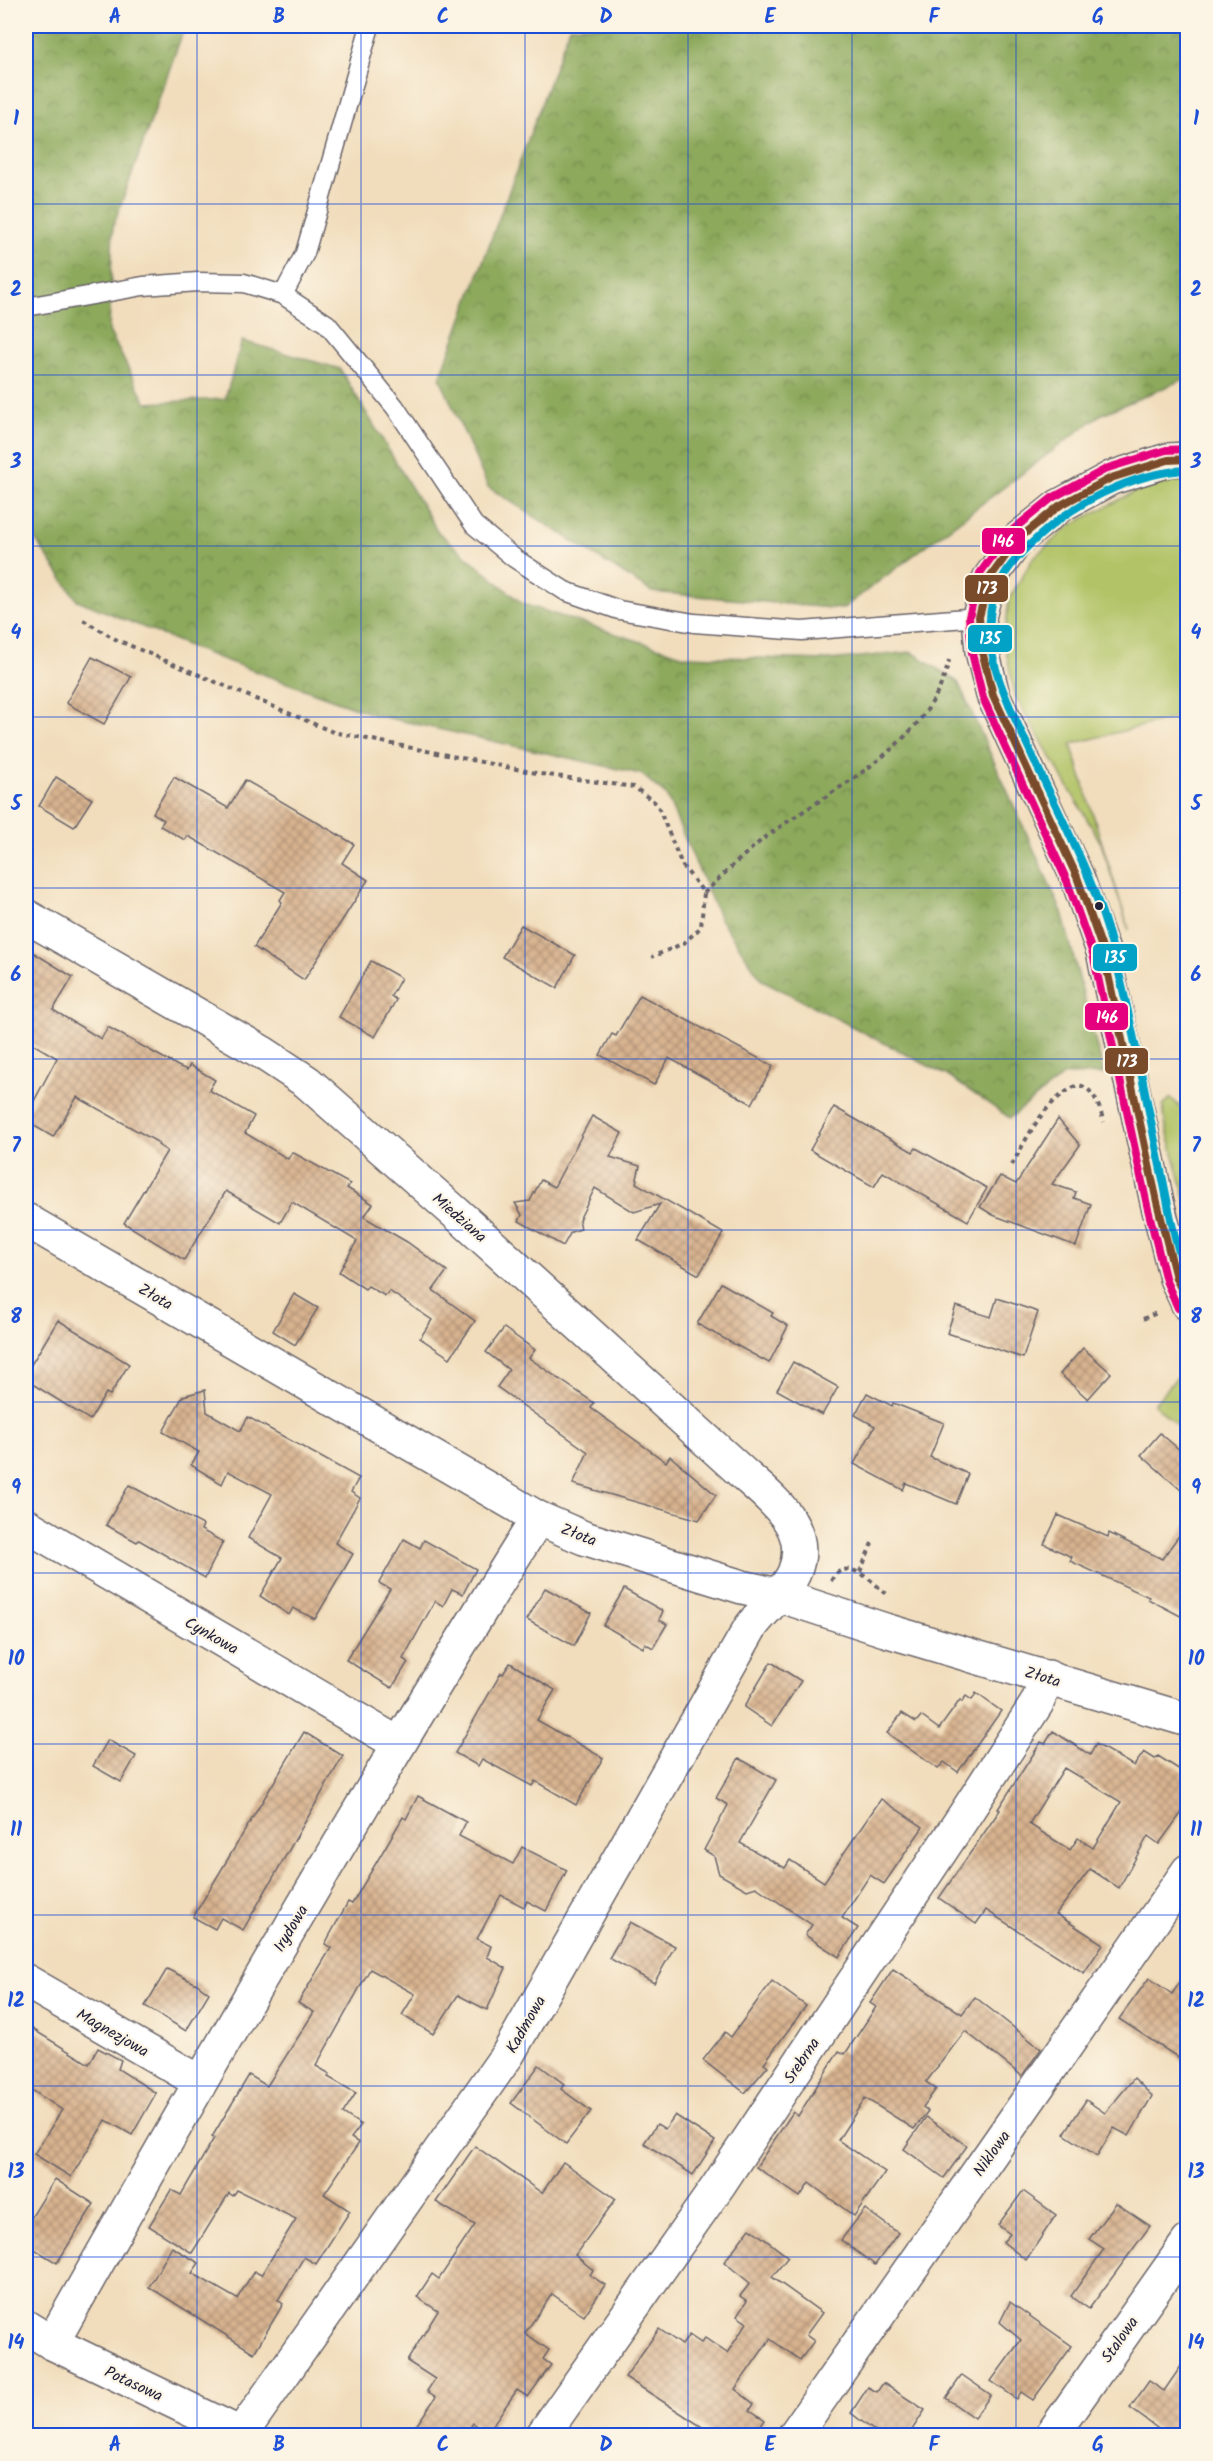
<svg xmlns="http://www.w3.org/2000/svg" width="1213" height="2461" viewBox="0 0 1213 2461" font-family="Kalam,sans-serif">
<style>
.grass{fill:#b1c366;stroke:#6a7250;stroke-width:1.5}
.forest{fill:url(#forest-crowns);stroke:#57664b;stroke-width:1.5}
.building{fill:url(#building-cross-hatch);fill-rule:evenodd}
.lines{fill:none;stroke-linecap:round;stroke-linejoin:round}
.service-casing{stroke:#6a6368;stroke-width:21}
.minor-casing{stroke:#6a6368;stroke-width:36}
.tertiary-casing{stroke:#6a6368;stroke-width:36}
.path{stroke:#6a6368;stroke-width:4;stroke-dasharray:4.5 4.5;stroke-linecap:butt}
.service{stroke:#fff;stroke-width:18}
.minor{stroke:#fff;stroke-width:33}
.tertiary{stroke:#fff;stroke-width:33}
.bus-1-casing{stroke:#fcf5e5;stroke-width:12}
.bus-2-casing{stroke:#fcf5e5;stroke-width:12}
.bus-3-casing{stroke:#fcf5e5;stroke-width:12}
.bus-1{stroke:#7a4b2a;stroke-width:8}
.bus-2{stroke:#e5007d;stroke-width:8}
.bus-3{stroke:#02a2c7;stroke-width:8}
.grid{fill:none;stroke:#1d4ed8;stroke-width:1.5;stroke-opacity:0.55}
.bus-dot{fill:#22223b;stroke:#fcf5e5;stroke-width:2}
.labels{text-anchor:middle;stroke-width:4.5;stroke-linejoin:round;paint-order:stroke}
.street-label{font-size:16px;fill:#22223b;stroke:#fcf5e5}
.line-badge{stroke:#fcf5e5;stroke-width:2}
.badge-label{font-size:16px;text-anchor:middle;font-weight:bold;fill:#fff}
.neatline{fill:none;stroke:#1d4ed8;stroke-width:2}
.grid-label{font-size:20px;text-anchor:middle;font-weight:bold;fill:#1d4ed8}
</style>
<defs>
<pattern id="forest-crowns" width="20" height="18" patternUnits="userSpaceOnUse" patternTransform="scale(1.5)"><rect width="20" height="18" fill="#8ca95b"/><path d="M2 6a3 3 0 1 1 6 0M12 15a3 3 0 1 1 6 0" fill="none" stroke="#72894c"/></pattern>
<pattern id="building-cross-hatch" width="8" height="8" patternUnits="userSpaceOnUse" patternTransform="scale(1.5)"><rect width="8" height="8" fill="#d8b38f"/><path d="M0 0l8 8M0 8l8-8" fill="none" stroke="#af9176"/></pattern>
</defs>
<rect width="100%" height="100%" fill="#fcf5e5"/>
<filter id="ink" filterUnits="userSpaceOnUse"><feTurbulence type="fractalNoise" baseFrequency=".0167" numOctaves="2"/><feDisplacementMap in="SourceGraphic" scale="12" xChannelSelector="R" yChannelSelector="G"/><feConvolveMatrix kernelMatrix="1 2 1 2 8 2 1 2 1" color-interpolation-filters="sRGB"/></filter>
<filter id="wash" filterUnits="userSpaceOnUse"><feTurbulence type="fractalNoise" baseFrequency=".008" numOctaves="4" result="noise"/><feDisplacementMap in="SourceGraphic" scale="24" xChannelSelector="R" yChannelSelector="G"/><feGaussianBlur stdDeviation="1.35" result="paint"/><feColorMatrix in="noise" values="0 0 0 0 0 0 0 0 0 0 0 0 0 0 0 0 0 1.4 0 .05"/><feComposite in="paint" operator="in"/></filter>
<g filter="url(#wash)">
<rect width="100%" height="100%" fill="#f1ddbc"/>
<!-- grass -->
<g class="grass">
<polygon points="1187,477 1187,715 1071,744 1129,930 1101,843 1015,696 1004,641 1009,599 1033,558 1071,525 1134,492"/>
<polygon points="1171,1098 1181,1108 1187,1128 1187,1205 1165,1122 1163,1105"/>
<polygon points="1187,1366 1187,1434 1154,1404"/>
</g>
<!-- forest -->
<g class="forest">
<polygon points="26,26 185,26 113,227 109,331 146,403 225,399 242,341 340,369 438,532 523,604 685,656 828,660 912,652 958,682 1062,912 1104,1074 1064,1075 1010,1118 946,1075 762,980 720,919 666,795 641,774 375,715 208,654 77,600 26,526"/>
<polygon points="570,26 1187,26 1187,378 1100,415 842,609 652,592 488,487 440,378"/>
</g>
<g id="blocks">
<!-- building -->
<g class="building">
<polygon points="92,657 131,677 104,724 66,703"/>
<polygon points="56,777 92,799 74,827 39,806"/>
<polygon points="174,777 228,808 245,780 354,844 342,863 368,880 304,980 254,947 282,902 280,900 285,892 188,836 185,840 160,826 164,820 153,813"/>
<polygon points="521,925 575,955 557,988 502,957"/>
<polygon points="26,948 73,977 53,1010 101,1039 108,1027 178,1066 187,1070 190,1065 215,1080 209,1090 254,1116 245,1133 288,1159 292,1152 350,1184 347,1188 373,1204 364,1217 407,1242 447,1271 433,1290 475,1321 450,1358 420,1338 432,1320 389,1291 385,1296 368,1286 365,1289 339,1272 357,1241 292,1202 280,1223 226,1191 184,1260 124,1223 167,1151 158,1145 159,1143 77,1097 53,1137 26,1121 26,1116 57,1058 33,1044 26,1057"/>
<polygon points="371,961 401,978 391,996 396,1000 375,1037 339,1017"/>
<polygon points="640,995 773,1066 752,1104 669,1058 654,1085 600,1055 612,1034 616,1036"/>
<polygon points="834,1107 913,1152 916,1148 987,1188 968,1221 883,1172 874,1187 810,1150"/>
<polygon points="592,1116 622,1133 610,1157 640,1166 636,1183 723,1233 699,1275 638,1240 660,1204 634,1212 595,1188 579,1220 581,1229 571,1232 563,1246 519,1221 522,1215 515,1203 530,1201 541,1180 554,1187"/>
<polygon points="1058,1119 1080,1145 1052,1184 1076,1192 1074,1198 1091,1204 1076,1246 993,1215 980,1207 1000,1176 1016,1184"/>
<polygon points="721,1283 773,1313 771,1316 788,1326 769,1363 697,1324"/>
<polygon points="294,1294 318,1308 295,1345 273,1331"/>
<polygon points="997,1298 1038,1312 1023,1358 947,1333 956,1306 991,1317"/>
<polygon points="58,1320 129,1364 110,1395 106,1393 90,1420 26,1380 26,1373"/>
<polygon points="504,1328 535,1350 529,1358 594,1403 591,1408 666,1462 670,1456 716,1495 699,1520 573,1484 588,1452 497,1387 509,1370 486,1352"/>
<polygon points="1083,1348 1111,1373 1088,1399 1060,1374"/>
<polygon points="793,1362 838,1387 822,1415 777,1390"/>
<polygon points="205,1390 207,1412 240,1431 248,1417 359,1478 351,1492 360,1498 335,1543 353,1554 315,1619 293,1608 289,1615 260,1596 282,1558 248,1538 272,1494 228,1471 222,1484 191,1465 199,1452 163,1432 183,1396"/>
<polygon points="867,1393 892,1406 893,1403 944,1423 930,1457 968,1474 956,1504 906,1483 903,1490 854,1464 875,1426 855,1415"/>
<polygon points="1160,1433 1188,1457 1188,1496 1141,1455"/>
<polygon points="129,1485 203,1525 201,1530 223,1542 205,1578 139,1540 137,1542 106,1525"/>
<polygon points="1058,1515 1108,1537 1109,1533 1162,1559 1188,1523 1188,1620 1148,1599 1149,1597 1070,1561 1072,1557 1044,1544"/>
<polygon points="404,1539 420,1548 424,1540 476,1569 463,1594 452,1589 443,1606 435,1601 403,1659 408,1662 392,1688 346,1660 390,1589 379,1583"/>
<polygon points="545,1588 591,1613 574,1646 527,1620"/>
<polygon points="624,1589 663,1611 659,1620 667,1624 653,1648 645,1643 643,1648 603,1625"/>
<polygon points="771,1662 801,1681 772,1726 744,1707"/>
<polygon points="510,1663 555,1690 537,1720 603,1758 576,1805 535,1781 532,1786 482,1759 478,1766 455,1753 501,1673 503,1674"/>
<polygon points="976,1693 1001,1711 958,1772 944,1762 938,1769 887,1733 902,1713 916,1722 921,1716 939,1729 960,1700 962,1702 966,1696 972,1700"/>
<path d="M1053 1731 1090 1755 1096 1744 1134 1766 1144 1752 1155 1759 1158 1756 1188 1775V1804L1159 1844 1148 1836 1119 1888 1090 1869 1056 1914 1103 1944 1084 1973 986 1910 976 1924 939 1898 1000 1810 998 1809 1041 1742 1045 1744ZM1064 1768 1121 1802 1093 1848 1078 1838 1070 1850 1029 1824Z"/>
<polygon points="304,1732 343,1756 243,1930 221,1918 215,1929 193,1917"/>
<polygon points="108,1740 136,1756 121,1782 93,1766"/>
<polygon points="739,1758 776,1780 740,1843 785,1868 790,1860 824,1882 881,1799 923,1827 884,1884 870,1875 842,1918 858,1928 839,1957 805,1935 812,1925 756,1887 747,1890 719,1874 714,1856 704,1850 728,1805 716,1798"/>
<polygon points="418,1796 466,1822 459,1836 513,1864 522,1847 567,1870 546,1911 527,1901 524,1907 501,1895 477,1939 491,1946 487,1957 506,1968 487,2010 458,1995 433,2034 402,2015 415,1994 370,1969 316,2066 330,2074 328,2077 356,2093 343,2113 361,2125 351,2138 359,2143 324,2194 350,2211 316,2264 304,2257 278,2300 283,2304 254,2353 149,2287 172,2247 199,2263 192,2273 237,2299 254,2271 261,2275 296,2219 237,2190 233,2196 229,2193 192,2253 149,2226 171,2190 181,2195 214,2138 212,2137 249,2075 267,2086 314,2012 298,2003 331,1948 325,1944 348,1902 352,1904 403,1817 406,1819"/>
<polygon points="630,1922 675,1946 654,1983 609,1958"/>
<polygon points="167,1969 197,1984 209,1993 186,2031 145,2006"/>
<polygon points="893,1969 962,2014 975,1997 1041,2049 1022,2076 965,2031 926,2082 936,2089 923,2107 928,2111 914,2129 865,2098 838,2140 885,2172 854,2216 809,2183 800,2197 756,2167 793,2112 798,2116 839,2051 845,2054 876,2007 870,2003"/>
<polygon points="1188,1970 1188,2064 1119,2019 1149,1978 1172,1994"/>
<polygon points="772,1981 806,2006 764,2063 768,2066 745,2093 703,2060 725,2032 731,2037"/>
<polygon points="26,2025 89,2064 98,2048 121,2060 118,2069 156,2093 132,2135 106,2120 71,2177 34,2154 62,2110 26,2086"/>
<polygon points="539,2065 564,2084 561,2089 591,2111 566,2144 511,2103"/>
<polygon points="1134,2078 1152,2096 1129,2136 1114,2128 1097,2156 1064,2134 1086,2100 1105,2113"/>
<polygon points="675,2115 715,2141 693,2175 644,2143 657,2124 665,2129"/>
<polygon points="926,2117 967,2146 944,2178 904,2149"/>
<polygon points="475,2146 542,2193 563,2162 616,2199 575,2255 593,2270 590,2275 605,2285 584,2316 552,2294 525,2333 549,2350 543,2359 551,2365 528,2397 517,2390 487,2433 473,2423 465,2436 409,2436 436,2397 427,2391 435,2379 407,2361 438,2311 417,2297 432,2274 439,2279 475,2225 436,2202"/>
<polygon points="55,2179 94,2204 57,2263 26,2244 26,2226"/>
<polygon points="1023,2191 1056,2215 1026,2260 1003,2242 1010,2234 998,2225"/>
<polygon points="1116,2203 1150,2226 1089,2309 1071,2296 1104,2249 1089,2239"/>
<polygon points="865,2209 898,2233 875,2265 841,2240"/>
<polygon points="750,2228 788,2257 772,2277 822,2313 806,2335 814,2341 800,2360 770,2339 735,2389 754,2404 750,2410 765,2420 754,2436 716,2436 625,2377 659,2329 682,2345 689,2335 701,2343 705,2338 727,2353 747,2323 737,2316 747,2301 740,2296 750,2283 724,2262"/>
<polygon points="1010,2302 1072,2346 1033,2400 1021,2392 1017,2399 991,2381 1021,2340 1000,2322"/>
<polygon points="1188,2356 1188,2413 1172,2436 1168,2436 1130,2408 1149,2381 1164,2391"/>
<polygon points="962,2375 991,2395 974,2418 946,2398"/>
<polygon points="883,2383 925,2410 908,2436 881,2436 851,2413 868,2387 877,2392"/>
</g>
</g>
</g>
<g filter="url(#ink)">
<use href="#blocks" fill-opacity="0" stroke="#6a6368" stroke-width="1.5"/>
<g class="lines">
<defs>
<g id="service">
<polyline points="283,295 305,253 370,26"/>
<polyline points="26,307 143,286 198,282 244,283 283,295 327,324 395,407 474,525 514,558 565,591 619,610 694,623 802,631 979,617"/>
</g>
<g id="minor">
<path d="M26 916 263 1053 307 1082 466 1222 737 1468C768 1497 814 1526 794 1573 785 1593 763 1609 750 1628L508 2054 241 2434"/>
<polyline points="26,1220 538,1518 584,1538 742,1587 778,1595 885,1630 1188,1720"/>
<polyline points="26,1525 399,1744"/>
<polyline points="26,1981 200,2082"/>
<polyline points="26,2327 52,2343 245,2436"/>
<path d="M52 2343C209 2065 368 1789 538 1518"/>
<polyline points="542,2436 718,2186 964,1816 1037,1703 1048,1677"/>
<polyline points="794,2436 1188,1871"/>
<polyline points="1051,2436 1188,2242"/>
</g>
<polyline id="tertiary" points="1188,459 1168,460 1111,478 1059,506 1017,540 989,579 979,617 982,651 993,695 1077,877 1103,951 1157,1202 1176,1278 1188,1304"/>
</defs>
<!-- service casing -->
<use href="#service" class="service-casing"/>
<!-- minor casing -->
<use href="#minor" class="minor-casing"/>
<!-- tertiary casing -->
<use href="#tertiary" class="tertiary-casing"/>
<!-- path -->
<g class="path">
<polyline points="83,620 117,640 333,732 541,774 634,787 657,804 682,865 704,893 701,927 684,943 652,957"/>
<path d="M704 893C723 875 742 856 762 840 827 790 930 748 949 660"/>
<path d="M1012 1165C1029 1134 1044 1101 1078 1085 1095 1088 1099 1107 1104 1122"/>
<polyline points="1143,1319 1159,1312"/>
<polyline points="860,1572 872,1543"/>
<path d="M831 1581C846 1553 873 1583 888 1595"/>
</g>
<!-- service -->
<use href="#service" class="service"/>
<!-- minor -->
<use href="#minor" class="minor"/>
<!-- tertiary -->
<use href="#tertiary" class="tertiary"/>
<defs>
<polyline id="bus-1" points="1188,459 1168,460 1111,478 1059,506 1017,540 989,579 979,617 982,651 993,695 1077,877 1103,951 1157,1202 1176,1278 1188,1303"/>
<polyline id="bus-2" points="1178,1308 1166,1281 1147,1205 1093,954 1067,881 983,698 972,653 969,617 980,573 1010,532 1052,498 1108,468 1166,450 1187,449"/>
<path id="bus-3" d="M1188 470C1140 472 1088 496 1052 525 1023 549 992 578 990 618 986 666 1013 713 1032 755 1061 818 1096 882 1113 950 1133 1024 1146 1100 1162 1175 1169 1208 1175 1247 1188 1278"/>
</defs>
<!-- bus-1 casing -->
<use href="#bus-1" class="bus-1-casing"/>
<!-- bus-2 casing -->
<use href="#bus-2" class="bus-2-casing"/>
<!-- bus-3 casing -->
<use href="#bus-3" class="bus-3-casing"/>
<!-- bus-1 -->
<use href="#bus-1" class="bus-1"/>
<!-- bus-2 -->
<use href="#bus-2" class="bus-2"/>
<!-- bus-3 -->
<use href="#bus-3" class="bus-3"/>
</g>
</g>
<!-- grid -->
<path class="grid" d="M197 26V2436M361 26V2436M525 26V2436M688 26V2436M852 26V2436M1016 26V2436M26 204H1188M26 375H1188M26 546H1188M26 717H1188M26 888H1188M26 1059H1188M26 1230H1188M26 1402H1188M26 1573H1188M26 1744H1188M26 1915H1188M26 2086H1188M26 2257H1188"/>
<!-- markers -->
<circle class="bus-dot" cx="1099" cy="906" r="5"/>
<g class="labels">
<!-- street labels -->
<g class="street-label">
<text transform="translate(460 1217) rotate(41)" y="6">Miedziana</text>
<text transform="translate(156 1296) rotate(30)" y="6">Złota</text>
<text transform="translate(579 1534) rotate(21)" y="6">Złota</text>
<text transform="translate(212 1635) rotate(30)" y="6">Cynkowa</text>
<text transform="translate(1043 1676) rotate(17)" y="6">Złota</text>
<text transform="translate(290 1928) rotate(-59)" y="6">Irydowa</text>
<text transform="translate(525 2024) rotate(-60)" y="6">Kadmowa</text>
<text transform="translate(113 2032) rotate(30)" y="6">Magnezjowa</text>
<text transform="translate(801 2060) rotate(-56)" y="6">Srebrna</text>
<text transform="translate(991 2153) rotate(-55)" y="6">Niklowa</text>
<text transform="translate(1119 2339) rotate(-55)" y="6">Stalowa</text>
<text transform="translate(134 2383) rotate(25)" y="6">Potasowa</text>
</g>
</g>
<g class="line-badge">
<rect x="981" y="527" width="45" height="28" rx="6" fill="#e5007d"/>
<rect x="964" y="574" width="45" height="29" rx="6" fill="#7a4b2a"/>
<rect x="967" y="624" width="46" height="29" rx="6" fill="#02a2c7"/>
<rect x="1092" y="943" width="46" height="29" rx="6" fill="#02a2c7"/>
<rect x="1084" y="1002" width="45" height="29" rx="6" fill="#e5007d"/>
<rect x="1104" y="1047" width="45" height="28" rx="6" fill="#7a4b2a"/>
</g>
<g class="badge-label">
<text x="1003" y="547">146</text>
<text x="987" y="594">173</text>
<text x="990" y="644">135</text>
<text x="1115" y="963">135</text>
<text x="1107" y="1023">146</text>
<text x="1127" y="1067">173</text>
</g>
<!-- margin -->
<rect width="1213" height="2461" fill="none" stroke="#fcf5e5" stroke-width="66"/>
<rect x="33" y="33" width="1147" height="2395" class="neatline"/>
<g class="grid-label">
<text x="115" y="23">A</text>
<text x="279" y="23">B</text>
<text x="443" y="23">C</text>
<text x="606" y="23">D</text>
<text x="770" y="23">E</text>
<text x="934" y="23">F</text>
<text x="1098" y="23">G</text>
<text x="16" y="125">1</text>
<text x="1196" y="125">1</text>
<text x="16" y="296">2</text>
<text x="1196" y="296">2</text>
<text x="16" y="468">3</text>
<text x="1196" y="468">3</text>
<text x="16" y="639">4</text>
<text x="1196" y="639">4</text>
<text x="16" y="810">5</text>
<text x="1196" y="810">5</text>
<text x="16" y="981">6</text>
<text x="1196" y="981">6</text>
<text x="16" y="1152">7</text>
<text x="1196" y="1152">7</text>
<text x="16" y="1323">8</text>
<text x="1196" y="1323">8</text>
<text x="16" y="1494">9</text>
<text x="1196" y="1494">9</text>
<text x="16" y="1665">10</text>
<text x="1196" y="1665">10</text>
<text x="16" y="1836">11</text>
<text x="1196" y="1836">11</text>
<text x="16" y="2007">12</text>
<text x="1196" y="2007">12</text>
<text x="16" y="2178">13</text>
<text x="1196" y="2178">13</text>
<text x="16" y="2349">14</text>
<text x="1196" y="2349">14</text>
<text x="115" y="2451">A</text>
<text x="279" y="2451">B</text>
<text x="443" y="2451">C</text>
<text x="606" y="2451">D</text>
<text x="770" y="2451">E</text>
<text x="934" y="2451">F</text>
<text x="1098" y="2451">G</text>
</g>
</svg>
